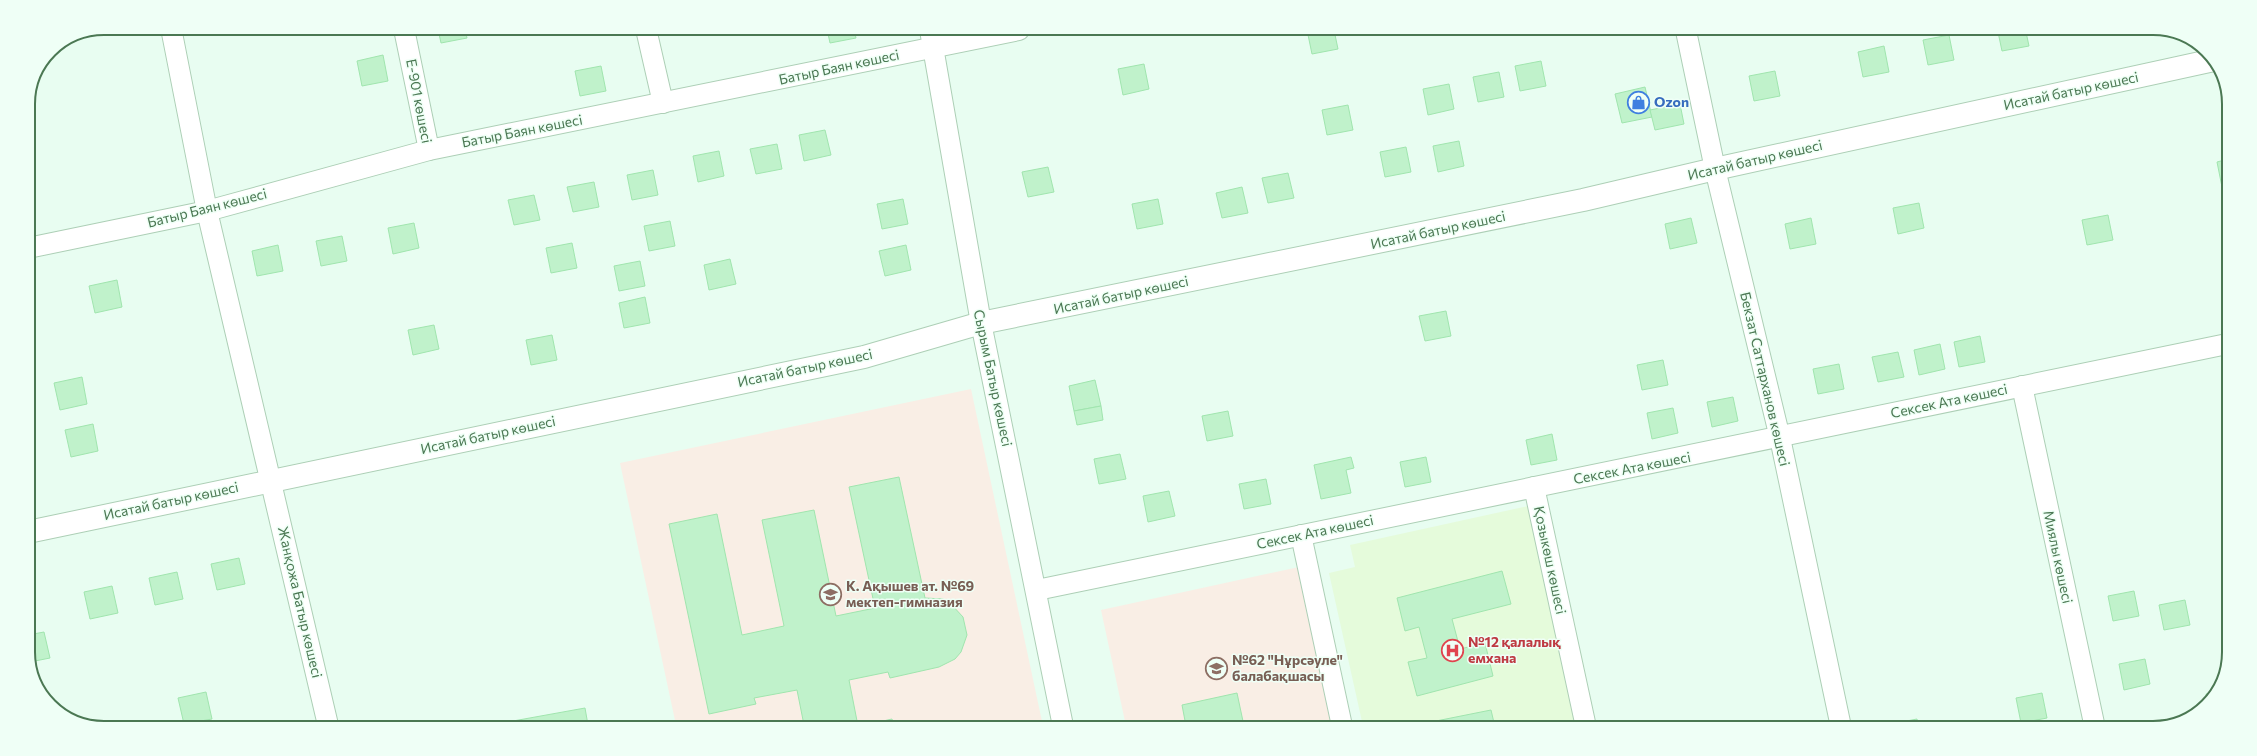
<svg xmlns="http://www.w3.org/2000/svg" width="2257" height="756" viewBox="0 0 2257 756" font-family="Commissioner,sans-serif">
<style>
.education{fill:#f9eee5}
.medical{fill:#e5fbdb}
.building{fill:#c0f2cb;stroke:#a0e5ae}
.lines{fill:none;stroke-linecap:round;stroke-linejoin:round}
.minor-casing{stroke:#adcfb6;stroke-width:22}
.tertiary-casing{stroke:#adcfb6;stroke-width:24}
.minor{stroke:#fff;stroke-width:20}
.tertiary{stroke:#fff;stroke-width:22}
.labels{text-anchor:middle;stroke-width:3;stroke-linejoin:round;paint-order:stroke}
.street-label{font-size:14px;fill:#4b7853;stroke:#effff6}
.shop-label{font-size:14px;font-weight:bold;fill:#366cbe;stroke:#effff6;text-anchor:start}
.education-label{font-size:14px;font-weight:bold;fill:#785e54;stroke:#effff6;text-anchor:start}
.health-label{font-size:14px;font-weight:bold;fill:#be3a42;stroke:#effff6;text-anchor:start}
.rim{fill:none;stroke:#4b7853;stroke-width:2}
</style>
<rect width="100%" height="100%" fill="#e8fdf1"/>
<!-- education -->
<g class="education">
<polygon points="971,389 1043,726 676,725 620,463"/>
<polygon points="1299,567 1333,726 1126,726 1101,610"/>
</g>
<!-- medical -->
<polygon class="medical" points="1528,506 1576,727 1363,726 1329,573 1355,567 1350,545"/>
<!-- building -->
<g class="building">
<polygon points="438,29 465,29 467,38 441,43"/>
<polygon points="827,29 854,29 856,38 830,43"/>
<polygon points="1307,30 1334,30 1338,49 1312,54"/>
<polygon points="1998,32 2026,32 2029,46 2002,51"/>
<polygon points="1949,35 1954,60 1928,65 1923,40"/>
<polygon points="1884,46 1889,72 1863,77 1858,52"/>
<polygon points="383,55 388,81 362,86 357,61"/>
<polygon points="1541,61 1546,86 1520,91 1515,66"/>
<polygon points="1144,64 1149,89 1123,95 1118,69"/>
<polygon points="601,66 606,91 580,96 575,71"/>
<polygon points="1775,71 1780,96 1754,101 1749,76"/>
<polygon points="1499,72 1504,97 1478,102 1473,77"/>
<polygon points="1449,84 1454,109 1428,115 1423,89"/>
<polygon points="1645,87 1652,117 1622,123 1615,94"/>
<polygon points="1680,104 1684,124 1655,130 1650,110"/>
<polygon points="1348,105 1353,130 1327,135 1322,110"/>
<polygon points="825,130 831,155 804,161 799,135"/>
<polygon points="1459,141 1464,166 1438,172 1433,146"/>
<polygon points="777,144 782,169 756,174 750,149"/>
<polygon points="1406,147 1411,172 1385,177 1380,152"/>
<polygon points="719,151 724,176 698,182 693,156"/>
<polygon points="2228,159 2228,186 2222,187 2217,162"/>
<polygon points="1048,167 1054,192 1028,197 1022,172"/>
<polygon points="653,170 658,195 632,200 627,175"/>
<polygon points="1288,173 1294,198 1268,203 1262,178"/>
<polygon points="594,182 599,207 573,212 567,187"/>
<polygon points="1242,187 1248,213 1222,218 1216,193"/>
<polygon points="534,195 540,220 514,225 508,200"/>
<polygon points="903,199 908,224 882,229 877,204"/>
<polygon points="1158,199 1163,224 1137,229 1132,204"/>
<polygon points="1919,203 1924,228 1898,234 1893,208"/>
<polygon points="2108,215 2113,240 2087,245 2082,220"/>
<polygon points="1691,218 1697,243 1670,249 1665,224"/>
<polygon points="1811,218 1816,244 1790,249 1785,224"/>
<polygon points="670,221 675,246 649,251 644,226"/>
<polygon points="414,223 419,248 393,254 388,228"/>
<polygon points="342,236 347,261 321,266 316,241"/>
<polygon points="572,243 577,268 551,273 546,248"/>
<polygon points="278,245 283,271 257,276 252,251"/>
<polygon points="906,245 911,270 885,276 879,251"/>
<polygon points="730,259 736,284 709,290 704,265"/>
<polygon points="640,261 645,286 619,291 614,266"/>
<polygon points="117,280 122,307 95,313 89,286"/>
<polygon points="645,297 650,323 624,328 619,303"/>
<polygon points="1446,311 1451,336 1425,341 1419,316"/>
<polygon points="434,325 439,349 413,355 408,330"/>
<polygon points="552,335 557,360 531,365 526,340"/>
<polygon points="1980,336 1985,362 1959,367 1954,342"/>
<polygon points="1940,344 1945,369 1919,375 1914,350"/>
<polygon points="1898,352 1904,377 1878,382 1872,357"/>
<polygon points="1663,360 1668,385 1642,390 1637,365"/>
<polygon points="1839,364 1844,389 1818,394 1813,369"/>
<polygon points="82,377 87,404 60,410 54,383"/>
<polygon points="1095,380 1101,406 1074,411 1069,386"/>
<polygon points="1733,397 1738,421 1712,427 1707,402"/>
<polygon points="1101,406 1103,420 1077,425 1074,411"/>
<polygon points="1673,408 1678,433 1652,439 1647,413"/>
<polygon points="1228,411 1233,436 1207,441 1202,416"/>
<polygon points="93,424 98,451 71,457 65,430"/>
<polygon points="1552,434 1557,460 1531,465 1526,440"/>
<polygon points="1120,454 1126,479 1099,484 1094,459"/>
<polygon points="1351,457 1354,468 1346,470 1351,493 1321,499 1314,465"/>
<polygon points="1426,457 1431,482 1405,487 1400,462"/>
<polygon points="899,477 925,598 943,599 951,604 963,617 967,635 961,652 955,659 939,667 890,678 888,672 849,680 858,726 804,725 797,690 754,698 756,704 709,714 669,524 717,514 742,635 784,626 762,520 814,510 836,616 875,608 849,487"/>
<polygon points="1266,479 1271,504 1244,509 1239,484"/>
<polygon points="1169,491 1175,516 1148,522 1143,496"/>
<polygon points="239,558 245,584 217,590 211,564"/>
<polygon points="1502,571 1511,604 1452,619 1460,649 1485,643 1493,676 1417,696 1408,662 1427,658 1419,627 1405,631 1397,598"/>
<polygon points="177,572 183,599 155,605 149,578"/>
<polygon points="112,586 118,613 90,619 84,592"/>
<polygon points="2134,591 2139,616 2113,621 2108,596"/>
<polygon points="2185,600 2190,625 2164,630 2159,605"/>
<polygon points="44,632 50,658 30,662 28,635"/>
<polygon points="2145,659 2150,684 2124,690 2119,664"/>
<polygon points="206,692 212,719 184,724 178,698"/>
<polygon points="1237,693 1244,726 1186,726 1182,705"/>
<polygon points="2042,693 2047,718 2021,723 2016,698"/>
<polygon points="2213,693 2207,701 2206,694"/>
<polygon points="585,708 588,725 491,725"/>
<polygon points="1491,710 1495,727 1422,727 1421,724"/>
<polygon points="892,719 894,726 861,726"/>
<polygon points="1917,719 1919,728 1891,727 1891,724"/>
<polygon points="2162,720 2163,725 2154,728 2136,728 2136,726"/>
</g>
<g class="lines">
<defs>
<g id="minor">
<polyline points="171,28 207,211 328,725"/>
<polyline points="404,29 429,150"/>
<polyline points="646,29 663,103"/>
<polyline points="930,30 981,323 1063,726"/>
<polyline points="1686,31 1715,169 1780,438 1841,727"/>
<polyline points="28,248 207,211 429,150 1019,30"/>
<polyline points="2022,386 2095,728"/>
<polyline points="1534,487 1586,727"/>
<polyline points="1301,535 1342,726"/>
<polyline points="1037,590 2227,344"/>
</g>
<polyline id="tertiary" points="28,532 864,357 981,323 1583,200 1715,169 2214,60"/>
</defs>
<!-- minor casing -->
<use href="#minor" class="minor-casing"/>
<!-- tertiary casing -->
<use href="#tertiary" class="tertiary-casing"/>
<!-- minor -->
<use href="#minor" class="minor"/>
<!-- tertiary -->
<use href="#tertiary" class="tertiary"/>
</g>
<!-- icons -->
<defs>
<symbol id="shop-ring" viewBox="-11 -11 22 22"><circle r="9.5" fill="#effff6" stroke="#3f7fe0" stroke-width="1.5"/><path d="M-5-2.5h2.3a2.7 3.5 0 0 1 5.4 0H5L5.5 6h-11ZM-1.5-2.5h3a1.5 2.3 0 0 0-3 0Z" fill="#3f7fe0"/></symbol>
<symbol id="school-ring" viewBox="-11 -11 22 22"><circle r="9.5" fill="#effff6" stroke="#8d6e63" stroke-width="1.5"/><path d="M0-5L7-2L0 1L-7-2ZM-4 1L0 2.5L4 1V4Q0 6-4 4Z" fill="#8d6e63"/></symbol>
<symbol id="hospital-ring" viewBox="-11 -11 22 22"><circle r="9.5" fill="#effff6" stroke="#e0444e" stroke-width="1.5"/><path d="M-5-5h3v3.5h4V-5h3V5h-3V1.5h-4V5h-3Z" fill="#e0444e"/></symbol>
</defs>
<g fill-rule="evenodd">
<use href="#shop-ring" x="1626" y="90" width="25" height="25"/>
<use href="#school-ring" x="818" y="582" width="25" height="25"/>
<use href="#hospital-ring" x="1440" y="638" width="25" height="25"/>
<use href="#school-ring" x="1204" y="656" width="25" height="25"/>
</g>
<g class="labels">
<!-- street labels -->
<g class="street-label">
<text transform="translate(839 67) rotate(-12)" y="5">Батыр Баян көшесі</text>
<text transform="translate(2071 91) rotate(-12)" y="5">Исатай батыр көшесі</text>
<text transform="translate(419 101) rotate(79)" y="5">Е-901 көшесі</text>
<text transform="translate(522 131) rotate(-11)" y="5">Батыр Баян көшесі</text>
<text transform="translate(1755 160) rotate(-13)" y="5">Исатай батыр көшесі</text>
<text transform="translate(207 208) rotate(-14)" y="5">Батыр Баян көшесі</text>
<text transform="translate(1438 230) rotate(-12)" y="5">Исатай батыр көшесі</text>
<text transform="translate(1121 295) rotate(-12)" y="5">Исатай батыр көшесі</text>
<text transform="translate(805 368) rotate(-12)" y="5">Исатай батыр көшесі</text>
<text transform="translate(993 378) rotate(78)" y="5">Сырым Батыр көшесі</text>
<text transform="translate(1765 379) rotate(77)" y="5">Бекзат Саттарханов көшесі</text>
<text transform="translate(1949 401) rotate(-12)" y="5">Сексек Ата көшесі</text>
<text transform="translate(488 435) rotate(-12)" y="5">Исатай батыр көшесі</text>
<text transform="translate(1632 468) rotate(-11)" y="5">Сексек Ата көшесі</text>
<text transform="translate(171 501) rotate(-12)" y="5">Исатай батыр көшесі</text>
<text transform="translate(1315 532) rotate(-12)" y="5">Сексек Ата көшесі</text>
<text transform="translate(2058 557) rotate(78)" y="5">Миялы көшесі</text>
<text transform="translate(1550 560) rotate(78)" y="5">Қозыкөш көшесі</text>
<text transform="translate(300 602) rotate(77)" y="5">Жанқожа Батыр көшесі</text>
</g>
<!-- shop labels -->
<g class="shop-label">
<text x="1654" y="107">Ozon</text>
</g>
<!-- education labels -->
<g class="education-label">
<text x="846" y="591">К. Ақышев ат. №69<tspan x="846" dy="16">мектеп-гимназия</tspan></text>
<text x="1232" y="665">№62 "Нұрсәуле"<tspan x="1232" dy="16">балабақшасы</tspan></text>
</g>
<!-- health labels -->
<g class="health-label">
<text x="1468" y="647">№12 қалалық<tspan x="1468" dy="16">емхана</tspan></text>
</g>
</g>
<!-- crop -->
<path d="M0 0H2257V756H0ZM104 35H2153A69 69 0 0 1 2222 104V652A69 69 0 0 1 2153 721H104A69 69 0 0 1 35 652V104A69 69 0 0 1 104 35Z" fill="#effff6" fill-rule="evenodd"/>
<path class="rim" d="M104 35H2153A69 69 0 0 1 2222 104V652A69 69 0 0 1 2153 721H104A69 69 0 0 1 35 652V104A69 69 0 0 1 104 35Z"/>
</svg>
